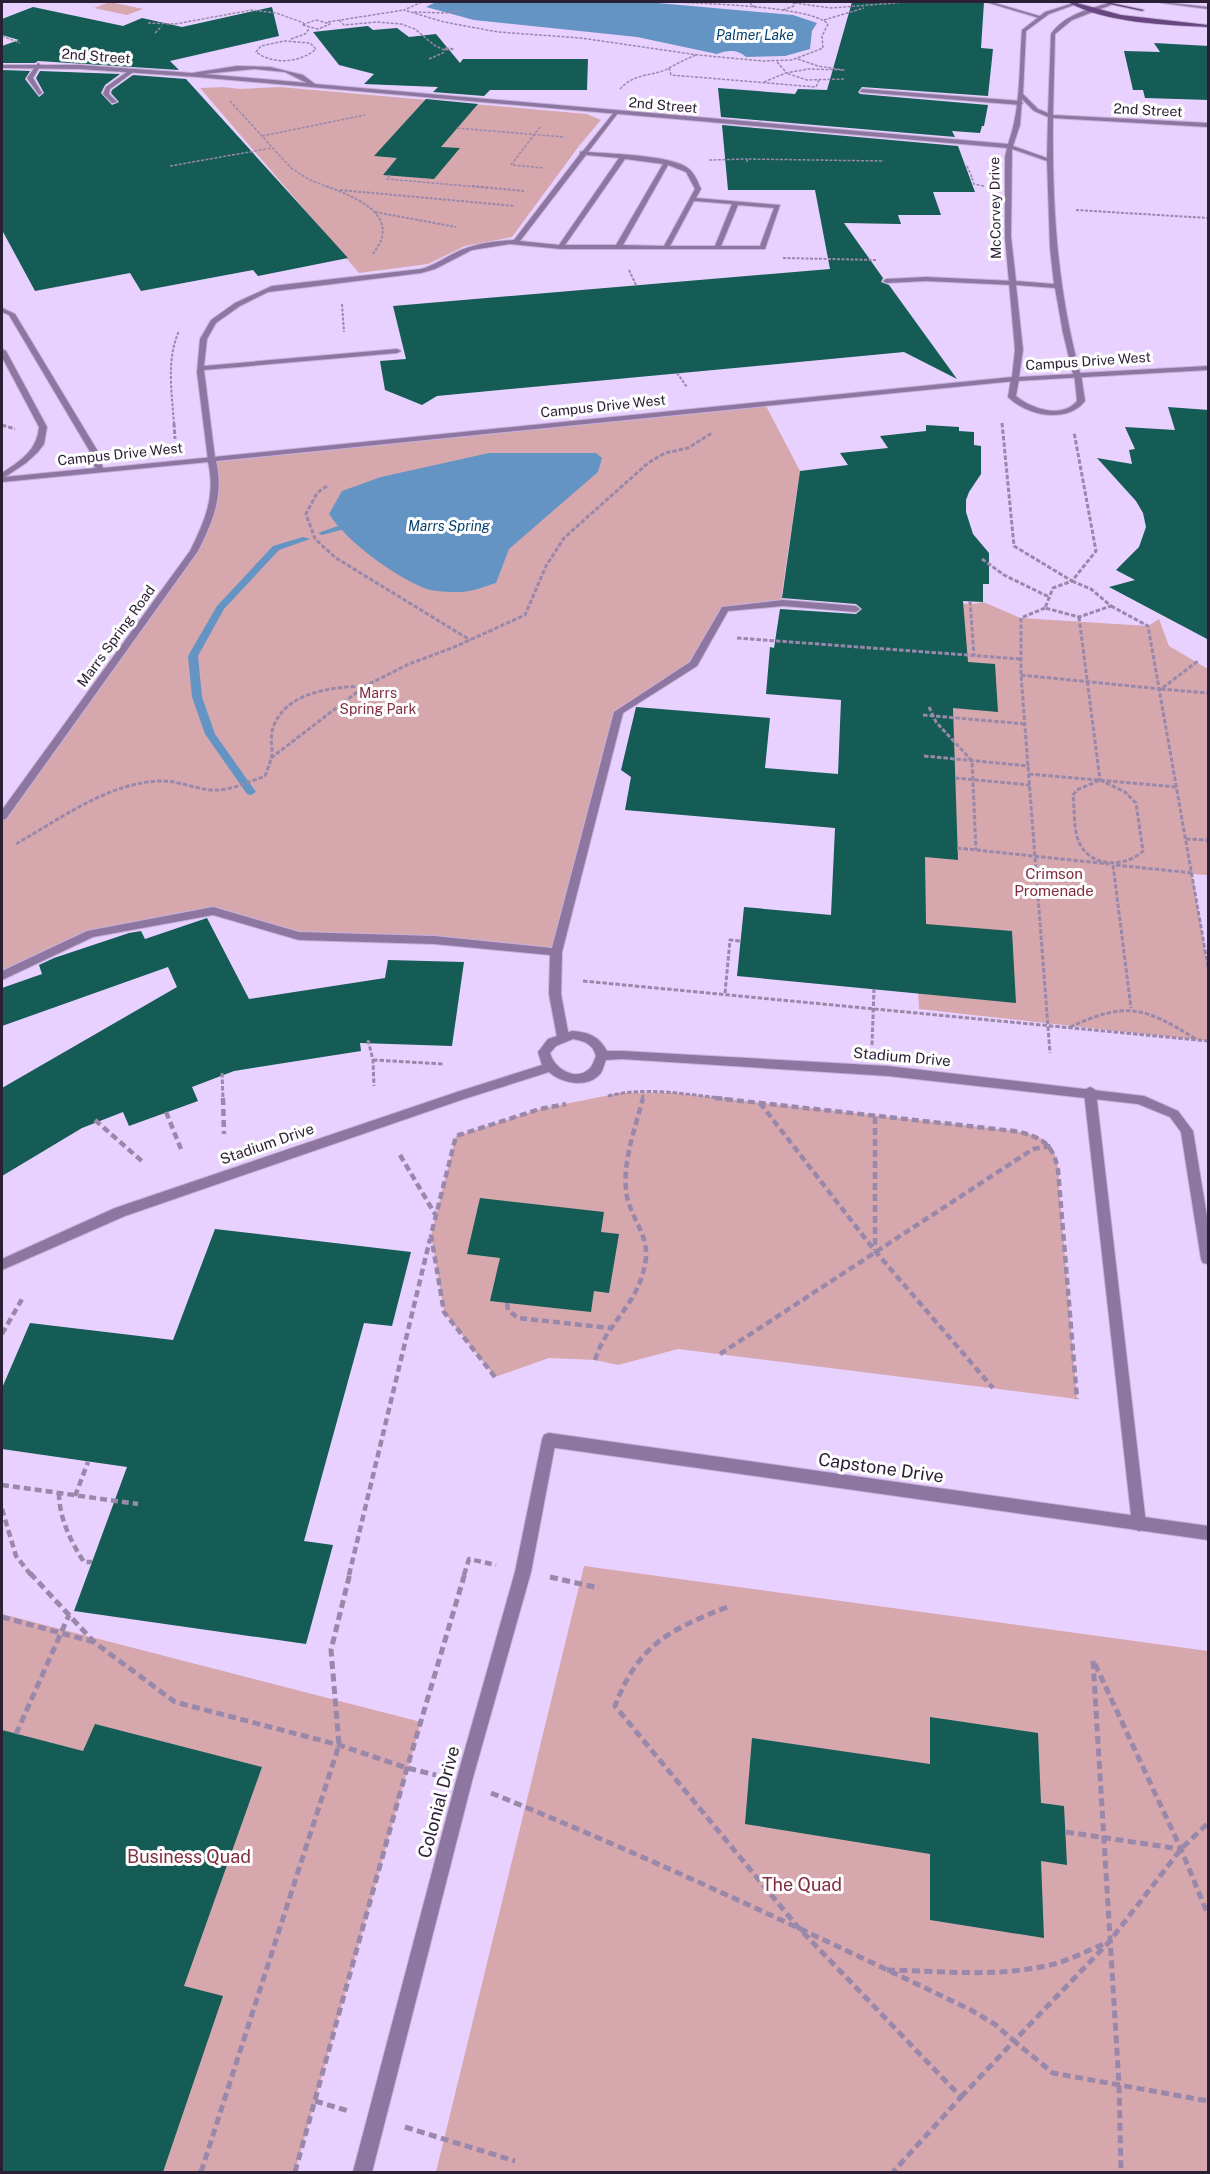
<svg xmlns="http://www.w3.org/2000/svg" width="1210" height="2174" viewBox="0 0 1210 2174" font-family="'Public Sans',sans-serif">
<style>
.green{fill:#d6a8ae}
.water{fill:#6394c4}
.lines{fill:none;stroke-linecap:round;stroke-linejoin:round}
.stream{fill:#6394c4;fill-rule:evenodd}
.building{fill:#155b56}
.lane-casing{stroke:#c7b1da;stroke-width:2}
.street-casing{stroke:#c7b1da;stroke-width:2}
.secondary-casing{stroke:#c7b1da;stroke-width:2}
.path-far4{stroke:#9a88ab;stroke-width:1.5;stroke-dasharray:3 1.5;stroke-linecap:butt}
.path-far3{stroke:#9a88ab;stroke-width:2;stroke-dasharray:3 1.5;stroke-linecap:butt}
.path-far2{stroke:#9a88ab;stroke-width:3;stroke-dasharray:4.5 2;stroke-linecap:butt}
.path-far1{stroke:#9a88ab;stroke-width:4.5;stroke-dasharray:7 4;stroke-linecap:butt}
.path{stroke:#9a88ab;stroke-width:5;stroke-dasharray:8 4.5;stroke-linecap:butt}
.lane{fill:#8d77a1;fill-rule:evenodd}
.street{fill:#8d77a1;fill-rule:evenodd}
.secondary{fill:#674682;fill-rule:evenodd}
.labels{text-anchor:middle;stroke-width:6;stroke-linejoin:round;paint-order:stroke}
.far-water-label{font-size:14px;font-style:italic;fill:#06416e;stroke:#fdfdfd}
.far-street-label{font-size:14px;fill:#2a1f34;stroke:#fdfdfd}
.far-park-label{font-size:14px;fill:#822c41;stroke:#fdfdfd}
.park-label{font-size:15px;fill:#822c41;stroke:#fdfdfd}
.street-label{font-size:15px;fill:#2a1f34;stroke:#fdfdfd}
.near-street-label{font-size:18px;fill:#2a1f34;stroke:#fdfdfd}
.near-park-label{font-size:18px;fill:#822c41;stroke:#fdfdfd}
</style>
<rect width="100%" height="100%" fill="#e9d1ff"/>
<!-- green -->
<g class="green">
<polygon points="110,2 143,9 127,15 94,8"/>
<polygon points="223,87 240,89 280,87 587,114 601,120 579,146 512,237 465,246 428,264 359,273 200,88"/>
<polygon points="765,404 800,471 782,593 783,603 725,609 694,664 619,712 556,952 434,940 299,936 213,911 91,934 2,976 2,817 194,551 216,497 211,458"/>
<polygon points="913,601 973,604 983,602 1021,618 1148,626 1159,619 1169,646 1208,669 1208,875 1192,874 1208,967 1208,1041 919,1009 916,948"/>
<path d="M620 1093H674L999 1129C1042 1134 1060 1138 1059 1186L1077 1399 678 1349 618 1365 595 1360 549 1358 495 1377 444 1312 431 1235 456 1136 540 1109Z"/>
<polygon points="584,1566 1208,1651 1208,2172 436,2172"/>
<polygon points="2,1614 421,1722 295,2172 2,2172"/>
</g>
<!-- water -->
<g class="water">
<path d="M436 2H647L793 15 817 23 812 31 810 49 785 56 746 57C738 49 727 50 717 54L637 37 474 20 426 7Z"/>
<path d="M489 453H596L602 458 598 472 509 549 496 583C485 586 472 592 460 592 450 592 433 592 424 588 393 575 347 542 329 514L342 491 381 477Z"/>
</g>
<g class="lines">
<!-- stream -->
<g class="stream">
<polygon points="338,526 342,528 341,530 322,535 318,533"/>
<polygon points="303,537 310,539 279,550 224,609 198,656 202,697 215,734 256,792 251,795 247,794 205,734 192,697 188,656 217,606 273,546"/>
</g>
</g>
<!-- building -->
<g class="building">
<polygon points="852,2 984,2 981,48 993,49 988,96 862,87 858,92 860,94 988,105 984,126 982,126 980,133 952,131 955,137 721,117 718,88 795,94 798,89 827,90"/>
<polygon points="33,7 123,26 142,18 182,27 272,7 279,36 170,61 179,70 38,61 35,63 2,63 2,46 19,40 2,35 2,19"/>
<polygon points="368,26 373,30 397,28 409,37 436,34 460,63 463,59 588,59 587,90 490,90 484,96 433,92 438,87 364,84 374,74 339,65 313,32"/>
<polygon points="1154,43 1209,46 1209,100 1145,98 1143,90 1133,90 1124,51 1160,52"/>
<polygon points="2,70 30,71 25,79 39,97 44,93 36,78 40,71 120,74 105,85 101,93 112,105 119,102 111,93 112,90 133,75 186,79 348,258 258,276 253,270 141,291 130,273 35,291 2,230"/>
<polygon points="426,99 478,104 441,147 460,148 434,179 383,175 397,158 374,156"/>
<polygon points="722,125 958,146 975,192 933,192 941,215 898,215 901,224 844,223 883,278 881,282 889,285 957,379 904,352 437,396 422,405 385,390 380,361 406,359 393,306 830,269 815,190 728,190"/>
<polygon points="1168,407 1209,410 1209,640 1109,587 1135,580 1116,570 1139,547 1146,527 1143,513 1136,501 1097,458 1132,464 1129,450 1135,449 1125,427 1175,430"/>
<polygon points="926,425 959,427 959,431 974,432 974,445 981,446 981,474 969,492 966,500 966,512 973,534 989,553 989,584 983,584 983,602 963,601 968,662 995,664 998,712 953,708 958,860 925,857 926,924 1012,931 1016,1003 737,976 744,907 831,915 835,828 625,810 631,777 621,770 636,707 770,718 765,768 838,774 841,700 766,694 770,647 774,648 780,609 856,614 862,609 856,604 782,598 800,471 848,465 840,453 888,448 880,436 926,431"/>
<polygon points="207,918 249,999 385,978 388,960 464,962 452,1046 360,1043 361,1051 234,1071 192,1087 198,1101 129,1126 123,1112 82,1128 2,1176 2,1088 177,987 168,967 2,1026 2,988 42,974 39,965 54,958 129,933 141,931 145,939"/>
<polygon points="480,1198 604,1212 601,1232 619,1234 609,1293 594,1291 591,1312 490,1301 500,1258 467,1254"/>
<polygon points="215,1229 411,1252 392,1326 364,1323 304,1541 333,1545 306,1644 74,1611 127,1467 2,1449 2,1388 30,1323 173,1340"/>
<polygon points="930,1717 1038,1733 1041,1803 1064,1806 1067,1865 1041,1861 1044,1938 930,1920 930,1854 745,1824 752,1738 930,1764"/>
<polygon points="95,1724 262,1767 184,1986 223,1996 163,2172 2,2172 2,1730 83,1751"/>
</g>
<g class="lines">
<defs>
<g id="lane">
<polygon points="986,2 991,2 1043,17 1039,18"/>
<polygon points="38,63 41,65 33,78 42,93 39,95 27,78"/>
<polygon points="131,69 136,70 110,89 109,94 117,102 112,103 103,94 106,87"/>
<polygon points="862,89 1020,101 1023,103 1020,105 860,92"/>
<path d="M615 111 618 113 588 152C611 154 673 155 689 169 695 174 698 182 701 189L696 198 780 205 765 249H561L510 244 472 250 435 269 421 273 268 292 240 306 216 323 207 339 204 366 397 349 401 351 397 353 204 370 215 458 208 460 197 372 200 339 211 320 235 303 272 286 421 269C436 265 447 256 461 250 478 243 496 241 514 240L580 154V152L583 151ZM586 155 619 158 559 245 520 241ZM625 159 663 164 616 245H565ZM668 165 686 172 695 189 664 246 623 245ZM694 201 732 204 715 246H670ZM738 205 774 208 760 246H721Z"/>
<polygon points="926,277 1013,281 1016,283 1013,285 926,281 886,283 883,281 886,279"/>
<path d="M1074 372 1081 374 1085 401C1067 424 1027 416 1008 397L1011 379 1015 377 1019 379 1016 396C1032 409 1062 419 1077 401Z"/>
<polygon points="783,600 856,606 860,609 856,612 783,606 728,611 697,666 623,713 562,952 561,994 569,1037 567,1040 563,1041 557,1037 549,994 550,955 434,944 299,940 213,915 93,937 2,980 2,971 87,931 213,907 299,932 434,936 552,948 614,712 690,662 722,607"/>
<polygon points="1090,1087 1094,1089 1096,1092 1146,1524 1144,1529 1139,1531 1134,1529 1132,1524 1084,1092 1086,1089"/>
<polygon points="549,1433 554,1435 556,1440 531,1572 472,1781 372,2172 353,2172 456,1781 515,1572 542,1440 544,1435"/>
</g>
<g id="street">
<path d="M1077 2H1082L1049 14 1026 31 1023 94 1038 109 1048 113 1051 34C1064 15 1088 9 1109 3L1111 5 1072 20 1055 34 1053 115 1208 123V127L1053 118C1052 206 1057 288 1080 373L1208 366V370L1015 381 216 461C224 495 213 521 198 551L6 819 2 820V810L190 551C205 521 216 495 208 462L2 482V473C20 461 37 451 39 427L2 357V349L6 351 47 427 44 444 38 452 26 463 5 477 95 468 89 450 9 315 2 312V308L15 314 97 450 103 468 1012 377 1015 350 1005 237V157L1007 148 197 77 80 69 2 68V65H80L192 73 237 66 270 67 303 75 315 84 1008 144C1021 109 1019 67 1022 30L1045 12ZM254 69 285 72 307 83 204 74ZM1022 99 1034 111 1048 117 1047 158 1013 146 1020 125ZM1012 149 1047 161 1050 248 1054 284 1016 281 1011 237ZM1016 285 1055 288 1063 333 1073 374 1019 377 1023 350Z"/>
<polygon points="1160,2 1208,7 1208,9 1162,3"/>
<path d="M572 1031C588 1032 599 1036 607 1051H622L888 1066 1144 1096 1178 1111 1193 1131 1208 1223V1264L1203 1263 1201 1259 1181 1132 1170 1117 1138 1104 888 1076 622 1059 606 1060C604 1064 603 1071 600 1074 587 1089 561 1083 549 1072L464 1099 125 1216 2 1270V1259L115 1208 457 1092 542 1065 538 1052 548 1039ZM573 1039C584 1041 593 1044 596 1056 594 1060 593 1066 589 1069 575 1082 554 1068 550 1053L556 1046Z"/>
<polygon points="549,1433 1208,1526 1208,1540 549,1447 544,1445 542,1440 544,1435"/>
</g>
<g id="secondary">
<path d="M1068 2H1073L1121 15 1208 25V27C1167 25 1104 23 1068 2Z"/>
<polygon points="1100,2 1107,2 1144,10 1142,11"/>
</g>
</defs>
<!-- lane casing -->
<use href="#lane" class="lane-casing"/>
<!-- street casing -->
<use href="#street" class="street-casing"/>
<!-- secondary casing -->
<use href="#secondary" class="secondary-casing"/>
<!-- path-far4 -->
<g class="path-far4">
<path d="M422 2 404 10 444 22 498 32 581 38 698 55 763 61 792 60 823 48 822 36 828 24C810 6 707 4 678 2"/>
<polyline points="751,2 751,5 757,8"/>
<polyline points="794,3 831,8 908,2"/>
<polyline points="783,10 794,6 793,2"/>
<polyline points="414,12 445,13 463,10"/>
<polygon points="316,20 330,24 318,29 302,25"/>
<polyline points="339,20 344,25 377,22 401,24 415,29 434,45 444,50"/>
<polyline points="824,20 864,8"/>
<polyline points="328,22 404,10"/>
<polyline points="148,23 175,24 252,10 276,13 304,23"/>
<polyline points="155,33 162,26"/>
<polyline points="2,36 20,43"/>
<polyline points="291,39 305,34 309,29"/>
<path d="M284 41 310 43 316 49C300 63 273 65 256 52L261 46Z"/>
<polygon points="446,48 454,49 444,50"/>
<polyline points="429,59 445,52"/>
<polyline points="798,59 818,66 844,70 808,69 786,73 807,80 845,79"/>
<polyline points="777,62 786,72"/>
<polyline points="669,68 671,75 816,87 819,80"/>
<polyline points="764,82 786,73"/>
<path d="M620 89C635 72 653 77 669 68 678 63 686 59 696 55"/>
<polyline points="230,101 291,168 308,179 330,188"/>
<polyline points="457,128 564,137"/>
<polyline points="262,136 365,115"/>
<polyline points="709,160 747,159"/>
<polyline points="747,162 747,159 884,161"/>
<polyline points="511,165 540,127"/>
<polyline points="513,165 544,168"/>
<polyline points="170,166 272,148"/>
<polyline points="967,166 972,177 970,177"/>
<polyline points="390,175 387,179 489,188"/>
<polyline points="972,178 974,184 984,186"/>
</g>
<!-- path-far3 -->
<g class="path-far3">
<path d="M326 186C346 194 389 208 382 237 381 243 376 249 373 254"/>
<polyline points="472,186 524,191"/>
<polyline points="340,190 515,206"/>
<polyline points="1076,210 1208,218"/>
<polyline points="375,212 456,227"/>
<polyline points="783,258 877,260"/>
<polyline points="629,270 636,285"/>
<polyline points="342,304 344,332"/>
<polyline points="677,373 687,387"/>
<path d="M174 424C172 394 166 359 179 331"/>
</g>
<!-- path-far2 -->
<g class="path-far2">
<polyline points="174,423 175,439"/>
<polyline points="1002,423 1014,546 1072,581 1096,551 1074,432"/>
<polyline points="2,425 15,429"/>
<polyline points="327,486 317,493 306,514 315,539 336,558 470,640"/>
<polyline points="982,559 1004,575 1049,597"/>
<polygon points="1072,581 1091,589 1111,606 1079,617 1045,608 1053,588"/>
<polyline points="970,601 974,656"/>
<polyline points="1111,606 1148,626 1208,967"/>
<polyline points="1045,608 1021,618 1021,675 1050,1053"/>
<polyline points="1079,617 1100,780"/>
<polyline points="737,638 1021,659"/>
<polyline points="1021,675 1161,689 1198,661"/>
<polyline points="1161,689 1208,693"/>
<polyline points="929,707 936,722 972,761 976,850"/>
<polyline points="923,715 1025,724"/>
<polyline points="924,756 1029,766"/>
<polyline points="271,758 365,686 409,664 452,648 525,615 546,566 564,538 648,463 665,453 688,448 712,433"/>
<polyline points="1029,774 1177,787"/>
<polyline points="955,778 1030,785"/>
<path d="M1100 780 1125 792 1136 803 1143 851C1125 868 1090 868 1079 842 1073 828 1075 810 1073 795L1077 790Z"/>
<polyline points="1186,839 1208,840"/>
<path d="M16 844C60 819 106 784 158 781 177 780 195 789 212 790 230 791 248 782 265 776 268 768 271 761 272 753 272 744 270 734 274 725 288 691 334 687 365 686"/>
<polyline points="957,848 1109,864"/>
<polyline points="1113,865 1131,1008"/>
<polyline points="1116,865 1192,873"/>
<polyline points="583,981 1208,1041"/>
<polyline points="725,993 730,940 740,941"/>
<path d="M1070 1027C1127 1001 1144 1007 1196 1039"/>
<polyline points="368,1040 373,1060 374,1086"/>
<polyline points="872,1045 874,989"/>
<polyline points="373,1060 444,1064"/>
<polyline points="222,1073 223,1099"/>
<path d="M608 1096C646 1086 690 1095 729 1099"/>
<polyline points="642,1099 644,1093"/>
</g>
<!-- path-far1 -->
<g class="path-far1">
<polyline points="223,1098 224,1134"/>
<path d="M715 1098 1014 1131C1040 1136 1053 1143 1058 1170L1077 1399"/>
<polyline points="760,1103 875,1251 993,1388"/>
<polyline points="166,1112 181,1149"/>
<polyline points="875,1117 875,1250"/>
<polyline points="95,1120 144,1163"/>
<polyline points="400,1155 435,1214"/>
<polyline points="507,1303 508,1310 518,1318 610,1328"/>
<polyline points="2,1334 22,1299"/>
<polyline points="720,1354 1033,1149 1051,1146"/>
<path d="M595 1360C607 1321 640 1305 646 1258 648 1235 632 1219 627 1197 621 1165 635 1129 643 1098"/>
<polyline points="495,1377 444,1312 431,1235 456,1136 540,1109 566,1104"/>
<polyline points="2,1485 138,1504"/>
<path d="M59 1493C59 1518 71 1542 84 1562H92"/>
<polyline points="75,1496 88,1462"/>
<polyline points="2,1509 16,1556 31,1575"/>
<polyline points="349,1575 430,1239"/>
<polyline points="464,1575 469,1559 496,1565"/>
</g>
<!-- path -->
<g class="path">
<polyline points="30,1573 94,1642 175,1702 339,1745 407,1768 436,1775"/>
<polyline points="550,1577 599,1588"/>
<path d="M727 1607C669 1630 638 1645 615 1706L797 1926 961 2097 893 2172"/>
<polyline points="2,1617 94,1642"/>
<polyline points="1093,1661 1119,2084 1121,2172"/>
<polyline points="1095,1664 1181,1849 1208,1915"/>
<polyline points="16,1734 69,1615"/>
<path d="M491 1793C654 1859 813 1934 971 2010L996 2025 1014 2041 1109 1942 1181 1849 1208 1823"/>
<polyline points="1066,1832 1180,1849"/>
<path d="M887 1970C942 1971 1000 1978 1054 1964 1072 1959 1089 1950 1106 1943"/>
<polyline points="961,2097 1014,2041 1053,2073 1208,2101"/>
<polyline points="315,2101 349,2111"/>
<polyline points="405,2127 515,2161"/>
<polyline points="201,2172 339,1745 331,1650 350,1573"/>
<polyline points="295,2172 407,1768 465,1573"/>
</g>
<!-- lane -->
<use href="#lane" class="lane"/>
<!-- street -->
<use href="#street" class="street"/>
<!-- secondary -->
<use href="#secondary" class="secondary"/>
</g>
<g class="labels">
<!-- far-water labels -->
<g class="far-water-label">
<text x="755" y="40">Palmer Lake</text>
<text x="449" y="531">Marrs Spring</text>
</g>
<!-- far-street labels -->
<g class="far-street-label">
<text transform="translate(96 56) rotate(4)" y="5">2nd Street</text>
<text transform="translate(663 105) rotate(5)" y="5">2nd Street</text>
<text transform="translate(1148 110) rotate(3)" y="5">2nd Street</text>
<text transform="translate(995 208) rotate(-91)" y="5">McCorvey Drive</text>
<text transform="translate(1088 361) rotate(-4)" y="5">Campus Drive West</text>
<text transform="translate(603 406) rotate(-6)" y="5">Campus Drive West</text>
<text transform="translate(120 454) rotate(-6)" y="5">Campus Drive West</text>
<text transform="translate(116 636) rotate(-54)" y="5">Marrs Spring Road</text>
</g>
<!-- far-park labels -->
<g class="far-park-label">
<text x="378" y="698">Marrs<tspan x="378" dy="16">Spring Park</tspan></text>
</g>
<!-- park labels -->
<g class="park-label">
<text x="1054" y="879">Crimson<tspan x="1054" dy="17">Promenade</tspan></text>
</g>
<!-- street labels -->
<g class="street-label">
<text transform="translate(902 1057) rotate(5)" y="5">Stadium Drive</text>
<text transform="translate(267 1144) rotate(-19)" y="5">Stadium Drive</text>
</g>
<!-- near-street labels -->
<g class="near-street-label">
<text transform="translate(881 1468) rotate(8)" y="6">Capstone Drive</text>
<text transform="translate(439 1802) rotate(-75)" y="6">Colonial Drive</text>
</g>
<!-- near-park labels -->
<g class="near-park-label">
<text x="189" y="1863">Business Quad</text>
<text x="802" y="1891">The Quad</text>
</g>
</g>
<!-- border -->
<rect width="1210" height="2174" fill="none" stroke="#2a1f34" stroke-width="6"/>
</svg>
